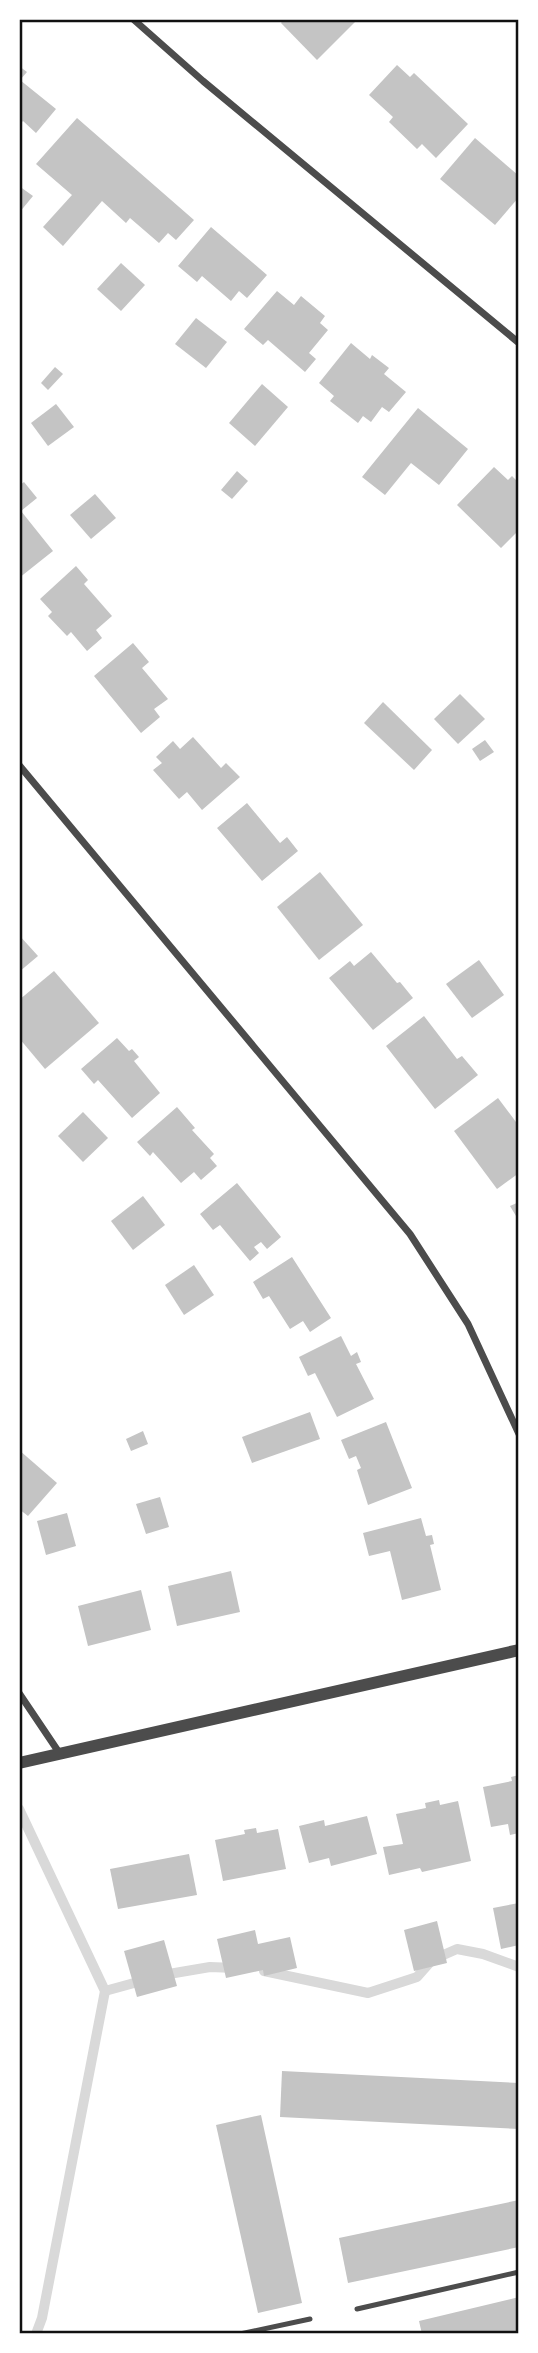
<svg xmlns="http://www.w3.org/2000/svg" width="538" height="2353" viewBox="0 0 538 2353" font-family="Mulish,sans-serif">
<style>
.lines{fill:none;stroke-linecap:round;stroke-linejoin:round}
.stream{stroke:#d9d9d9;stroke-width:10}
.building{fill:#c4c4c4}
.service{stroke:#4c4c4c;stroke-width:5}
.minor{stroke:#4c4c4c;stroke-width:7}
.tertiary{stroke:#4c4c4c;stroke-width:12}
.neatline{fill:none;stroke:#111;stroke-width:2.5}
</style>
<rect width="100%" height="100%" fill="#fff"/>
<g class="lines">
<!-- stream -->
<g class="stream">
<polyline points="19,1809 105,1991 42,2318 36,2334"/>
<polyline points="264,1971 368,1993 417,1977 432,1960 457,1949 483,1954 519,1967"/>
<polyline points="163,1975 210,1967 235,1968"/>
<polyline points="105,1991 145,1980"/>
</g>
</g>
<!-- building -->
<g class="building">
<polygon points="284,19 358,19 317,60 281,23"/>
<polygon points="397,65 410,77 414,73 468,124 436,158 422,144 417,149 389,122 393,117 369,95"/>
<polygon points="19,66 27,72 20,80 56,109 36,133 23,121 19,125"/>
<polygon points="77,118 194,220 176,240 168,233 159,243 130,218 126,223 102,201 63,246 43,227 72,195 36,164"/>
<polygon points="475,138 519,176 519,197 495,225 440,179"/>
<polygon points="19,186 33,196 19,213"/>
<polygon points="211,227 267,275 247,298 239,291 231,301 202,276 197,282 178,266"/>
<polygon points="121,263 145,285 121,311 97,289"/>
<polygon points="277,291 294,305 301,296 325,316 320,323 328,330 309,353 316,359 305,372 268,340 263,345 244,329"/>
<polygon points="196,318 227,342 206,368 175,344"/>
<polygon points="351,343 370,359 372,355 389,368 384,374 406,392 389,412 382,407 371,422 363,416 358,423 330,401 334,396 319,383"/>
<polygon points="55,367 63,374 48,390 41,383"/>
<polygon points="262,384 288,407 255,446 229,423"/>
<polygon points="56,404 74,427 48,446 31,423"/>
<polygon points="418,408 468,449 439,485 411,463 385,495 362,477"/>
<polygon points="494,467 508,480 512,476 519,483 519,530 501,548 457,505"/>
<polygon points="237,471 248,481 232,499 221,490"/>
<polygon points="24,482 37,498 21,511 53,551 19,578 19,486"/>
<polygon points="95,494 116,518 91,539 70,515"/>
<polygon points="76,566 88,580 84,584 112,616 96,630 102,638 87,651 71,632 67,636 48,616 52,612 40,599"/>
<polygon points="133,643 149,662 142,668 168,699 154,709 160,717 141,733 94,676"/>
<polygon points="460,694 485,719 458,744 434,719"/>
<polygon points="383,702 432,750 414,770 364,723"/>
<polygon points="193,737 221,768 226,763 240,777 202,810 187,792 179,799 153,770 162,763 156,757 173,741 180,749"/>
<polygon points="485,740 494,752 480,761 472,749"/>
<polygon points="247,803 280,843 287,837 298,851 262,881 217,828"/>
<polygon points="320,872 363,925 319,960 277,907"/>
<polygon points="19,935 38,956 19,972"/>
<polygon points="371,952 397,983 400,982 413,998 373,1030 329,978 350,961 354,966"/>
<polygon points="479,960 504,995 472,1018 446,984"/>
<polygon points="54,971 99,1023 45,1069 19,1038 19,1000"/>
<polygon points="424,1016 457,1059 462,1056 478,1075 435,1109 386,1046"/>
<polygon points="117,1038 129,1051 132,1049 139,1057 134,1061 160,1093 132,1118 98,1080 94,1084 81,1069"/>
<polygon points="498,1098 519,1126 519,1173 497,1189 454,1131"/>
<polygon points="177,1107 195,1128 192,1130 214,1154 210,1158 217,1166 201,1180 194,1172 181,1183 153,1152 150,1156 137,1142"/>
<polygon points="83,1112 108,1138 83,1162 58,1136"/>
<polygon points="237,1183 281,1237 267,1249 261,1242 254,1247 259,1253 250,1261 220,1225 213,1230 200,1214"/>
<polygon points="143,1196 165,1225 133,1250 111,1221"/>
<polygon points="519,1202 519,1221 510,1206"/>
<polygon points="292,1257 331,1318 310,1332 303,1321 290,1329 269,1296 263,1299 253,1282"/>
<polygon points="194,1265 214,1295 184,1315 165,1285"/>
<polygon points="341,1336 351,1356 357,1352 361,1362 356,1364 374,1399 337,1417 315,1373 308,1376 299,1357"/>
<polygon points="310,1412 320,1439 252,1463 242,1437"/>
<polygon points="386,1422 412,1488 368,1505 357,1470 361,1468 356,1456 349,1459 341,1440"/>
<polygon points="143,1431 148,1444 131,1451 126,1439"/>
<polygon points="19,1450 57,1483 28,1516 19,1509"/>
<polygon points="160,1497 169,1527 146,1534 136,1504"/>
<polygon points="67,1513 76,1546 46,1555 37,1521"/>
<polygon points="421,1518 426,1536 432,1535 434,1544 430,1545 441,1590 402,1600 390,1551 369,1556 363,1533"/>
<polygon points="231,1571 240,1612 177,1626 168,1586"/>
<polygon points="141,1590 151,1630 88,1646 78,1606"/>
<polygon points="519,1775 519,1833 510,1835 508,1824 491,1827 483,1787 512,1781 511,1777"/>
<polygon points="439,1800 440,1805 458,1801 471,1861 422,1872 420,1868 389,1875 383,1847 403,1844 396,1814 426,1808 425,1803"/>
<polygon points="367,1816 377,1854 331,1866 329,1858 309,1863 299,1826 324,1820 325,1826"/>
<polygon points="256,1828 257,1833 278,1829 286,1869 223,1881 215,1840 245,1834 244,1830"/>
<polygon points="189,1854 197,1895 118,1909 110,1869"/>
<polygon points="519,1903 519,1945 501,1949 493,1908"/>
<polygon points="437,1921 447,1963 414,1971 404,1930"/>
<polygon points="255,1930 258,1944 290,1937 297,1968 264,1976 263,1970 226,1978 217,1939"/>
<polygon points="164,1940 177,1986 137,1997 124,1951"/>
<polygon points="282,2071 519,2083 519,2129 280,2117"/>
<polygon points="261,2115 302,2303 258,2313 216,2125"/>
<polygon points="519,2200 519,2247 348,2283 339,2238"/>
<polygon points="519,2297 519,2334 422,2334 419,2321"/>
</g>
<g class="lines">
<!-- service -->
<g class="service">
<polyline points="357,2309 519,2272"/>
<polyline points="240,2334 310,2319"/>
</g>
<!-- minor -->
<g class="minor">
<polyline points="133,19 203,81 519,343"/>
<polyline points="19,765 410,1234 468,1324 519,1434"/>
<polyline points="19,1693 60,1754"/>
</g>
<!-- tertiary -->
<polyline class="tertiary" points="19,1763 519,1650"/>
</g>
<!-- border -->
<rect width="538" height="2353" fill="none" stroke="#ffffff" stroke-width="42"/>
<rect x="21" y="21" width="496" height="2311" class="neatline"/>
</svg>
